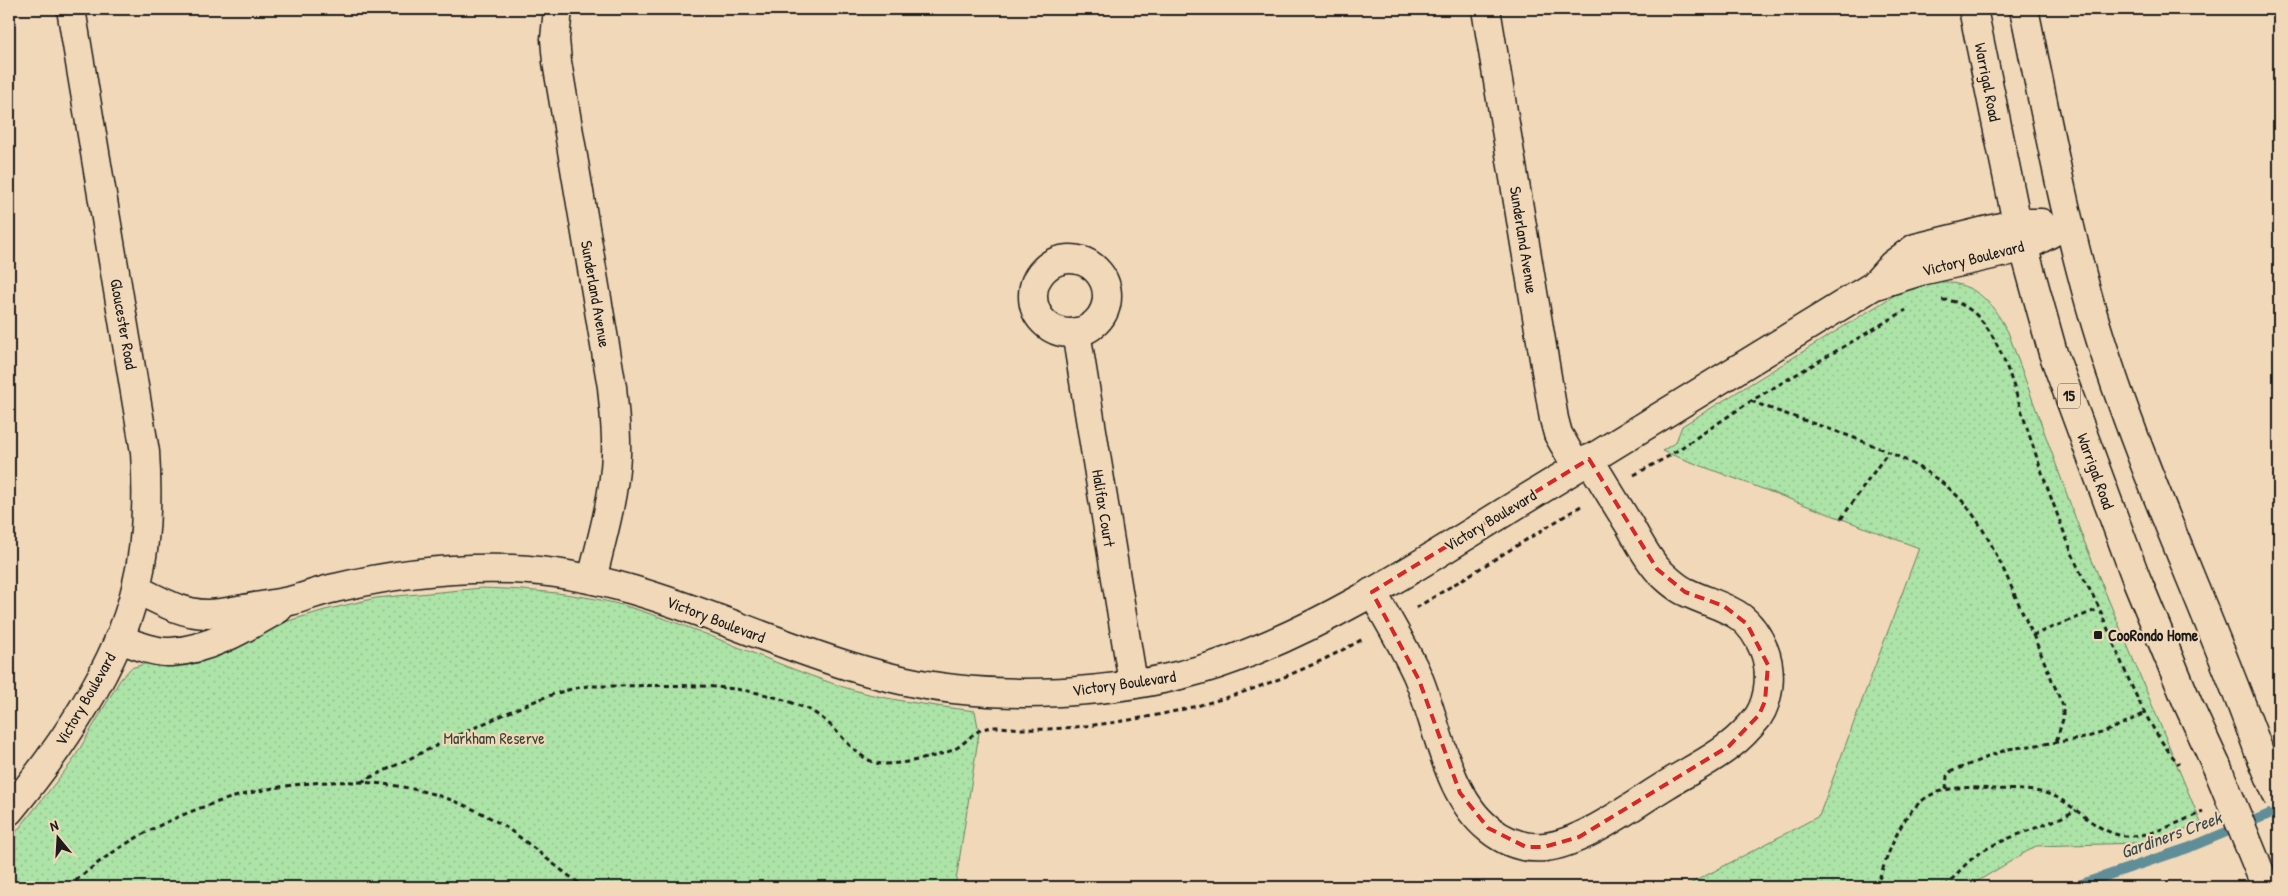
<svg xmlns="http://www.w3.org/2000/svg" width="2288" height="896" viewBox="0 0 2288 896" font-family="'Patrick Hand',sans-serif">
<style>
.park{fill:url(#park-dots);stroke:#648062}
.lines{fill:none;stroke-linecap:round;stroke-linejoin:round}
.stream{stroke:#5f8d98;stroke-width:10}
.minor-casing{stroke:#1c1c1c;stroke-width:31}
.highway-casing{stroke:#1c1c1c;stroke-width:31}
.path{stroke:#1c1c1c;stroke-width:3;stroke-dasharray:5 4;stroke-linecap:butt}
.minor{stroke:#f1d8b8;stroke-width:28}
.highway{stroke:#f1d8b8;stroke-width:28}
.highway-bridge-casing{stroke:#1c1c1c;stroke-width:31;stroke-linecap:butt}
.highway-bridge{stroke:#f1d8b8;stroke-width:28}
.marked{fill:none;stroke:#d62828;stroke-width:4;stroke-dasharray:10 6;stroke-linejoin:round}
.poi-dot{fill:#1c1c1c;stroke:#f1d8b8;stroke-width:2}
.labels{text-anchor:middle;stroke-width:4.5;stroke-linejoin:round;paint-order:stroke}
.shield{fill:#f1d8b8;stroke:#5c544b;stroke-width:1}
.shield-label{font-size:15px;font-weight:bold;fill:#1c1c1c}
.street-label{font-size:16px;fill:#1c1c1c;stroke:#f1d8b8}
.poi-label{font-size:16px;font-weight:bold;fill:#1c1c1c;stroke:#f1d8b8;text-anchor:start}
.park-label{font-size:16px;fill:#394438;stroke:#f1d8b8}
.water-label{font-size:18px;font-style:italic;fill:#384b50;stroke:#f1d8b8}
</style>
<defs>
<pattern id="park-dots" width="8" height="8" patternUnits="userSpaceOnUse" patternTransform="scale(1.25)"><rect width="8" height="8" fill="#ace3a7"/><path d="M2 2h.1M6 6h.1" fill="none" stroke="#93c28f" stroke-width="1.8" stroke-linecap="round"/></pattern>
</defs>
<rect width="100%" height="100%" fill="#f1d8b8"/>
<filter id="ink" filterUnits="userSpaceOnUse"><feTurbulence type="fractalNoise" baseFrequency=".02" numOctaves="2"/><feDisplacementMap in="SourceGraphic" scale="10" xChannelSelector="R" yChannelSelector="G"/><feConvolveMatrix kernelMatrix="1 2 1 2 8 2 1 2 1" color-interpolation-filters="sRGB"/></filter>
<g filter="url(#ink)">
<!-- park -->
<g class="park">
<path d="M1932 281C1974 282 1989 297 2008 332L2082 536 2201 823 2163 837 2138 843 2036 846 1968 887H1684L1819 816 1919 548 1662 451 1676 442 1682 426 1903 290Z"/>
<path d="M482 588C532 590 583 593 632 608 702 629 768 662 837 685 881 700 929 705 975 711L979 733 955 887H9V841L72 762 120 680 131 668 325 610 376 598Z"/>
</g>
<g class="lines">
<!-- stream -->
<polyline class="stream" points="2073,887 2188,848 2279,810"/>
<defs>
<g id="minor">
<path d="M558 9 555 39 557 62 612 387C614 409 617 433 616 455 614 498 602 538 592 579"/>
<polyline points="1486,9 1554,419 1558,434 1577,467"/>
<circle cx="1070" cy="296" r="37"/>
<polyline points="1876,283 1892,265 1915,248 2017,223 2041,223"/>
<polyline points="1076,332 1133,683"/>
<path d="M136 589C158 600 182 614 207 614 219 614 232 611 244 609 259 606 275 604 290 601 305 597 320 591 335 588 392 574 453 567 512 569 668 575 801 672 954 689 1042 699 1150 690 1233 659 1341 619 1438 552 1537 492 1649 424 1761 355 1873 286L1921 271 2023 248 2068 224"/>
<path d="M1372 592C1388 620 1405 648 1418 677 1438 725 1447 796 1489 829 1505 842 1524 849 1545 847 1583 843 1633 805 1666 785 1687 772 1710 761 1729 746 1740 738 1750 727 1758 717 1770 699 1772 670 1764 650 1746 607 1721 609 1686 592 1675 587 1665 577 1657 569 1646 556 1638 541 1630 526 1616 504 1603 482 1589 459"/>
<path d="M119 639C135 644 154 653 171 652 209 650 247 627 278 609"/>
<path d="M9 811C59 751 118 666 136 588 147 544 148 498 145 452L71 9"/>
</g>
<g id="highway">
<polyline points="1973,9 2017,223 2053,353 2136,578 2188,704 2217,767"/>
<path d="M2024 9C2046 115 2065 221 2096 325 2140 470 2207 607 2258 749"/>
</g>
</defs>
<!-- minor casing -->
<use href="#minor" class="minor-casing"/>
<!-- highway casing -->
<use href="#highway" class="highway-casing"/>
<!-- path -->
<g class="path">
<path d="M1942 300C1966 300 1984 320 1994 339 2011 370 2022 415 2034 449 2047 488 2061 525 2076 563 2083 579 2093 594 2100 610 2121 660 2143 724 2179 764"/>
<path d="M1751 401C1819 429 1932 452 1974 516 1999 552 2014 596 2033 635L2099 609"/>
<polyline points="1634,475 1669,456 1751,401 1906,310"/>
<polyline points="1841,519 1888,452"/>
<polyline points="1416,608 1581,506"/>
<polyline points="2033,635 2063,706 2063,719 2056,742"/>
<path d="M361 782C405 761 449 739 494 719 525 705 554 691 588 686 658 687 734 678 800 706 811 710 820 716 828 723 843 736 856 757 876 763 892 767 936 757 953 750 966 744 972 731 987 728 998 725 1012 729 1024 729 1044 730 1065 728 1085 726 1186 715 1275 688 1363 639"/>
<polyline points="1946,789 1947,776 1950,772 2008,749 2080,739 2105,732 2146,713"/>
<path d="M69 887C170 793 349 748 477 811 518 830 548 863 585 887"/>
<path d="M1876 887C1890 852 1902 799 1945 790 1961 786 1978 788 1994 789 2015 790 2039 788 2058 798 2080 810 2100 835 2127 836 2152 837 2180 821 2203 812"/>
<path d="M1945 887C1956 875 1967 861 1981 852 2011 834 2046 827 2076 810"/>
</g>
<!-- minor -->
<use href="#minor" class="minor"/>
<!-- highway -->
<use href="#highway" class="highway"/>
<defs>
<g id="highway-bridge">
<polyline points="2258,749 2279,799"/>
<polyline points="2217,767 2266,887"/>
</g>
</defs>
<!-- highway-bridge casing -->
<use href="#highway-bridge" class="highway-bridge-casing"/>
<!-- highway-bridge -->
<use href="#highway-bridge" class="highway-bridge"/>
</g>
</g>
<!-- marked area -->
<path class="marked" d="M1589 459 1657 569 1685 592 1724 606 1747 624 1768 665 1765 701 1759 715 1729 746 1579 837 1544 847H1526L1488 828 1460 793 1419 680 1372 592Z"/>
<!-- markers -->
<rect class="poi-dot" x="2093" y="630" width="10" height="10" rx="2.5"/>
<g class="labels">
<!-- shield labels -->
<rect class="shield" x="2058" y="383.5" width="22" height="25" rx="4"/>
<g class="shield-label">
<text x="2069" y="401">15</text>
</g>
<!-- street labels -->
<g class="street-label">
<text transform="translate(1988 82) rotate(79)" y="6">Warrigal Road</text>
<text transform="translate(1524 240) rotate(81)" y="6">Sunderland Avenue</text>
<text transform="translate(1973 258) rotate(-14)" y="6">Victory Boulevard</text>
<text transform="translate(596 294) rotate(80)" y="6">Sunderland Avenue</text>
<text transform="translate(124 324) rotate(80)" y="6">Gloucester Road</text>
<text transform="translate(2096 471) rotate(70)" y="6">Warrigal Road</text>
<text transform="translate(1104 508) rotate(81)" y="6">Halifax Court</text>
<text transform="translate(1490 520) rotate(-31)" y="6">Victory Boulevard</text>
<text transform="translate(716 619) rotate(21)" y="6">Victory Boulevard</text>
<text transform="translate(1124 683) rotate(-8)" y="6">Victory Boulevard</text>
<text transform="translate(85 699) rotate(-60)" y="6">Victory Boulevard</text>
</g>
<!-- poi labels -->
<g class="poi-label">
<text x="2108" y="641">CooRondo Home</text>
</g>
<!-- park labels -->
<g class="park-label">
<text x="494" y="744">Markham Reserve</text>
</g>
<!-- water labels -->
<g class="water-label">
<text transform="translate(2171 835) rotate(-20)" y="6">Gardiners Creek</text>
</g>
</g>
<!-- margin -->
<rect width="2288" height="896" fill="none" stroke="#f1d8b8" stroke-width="30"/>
<rect x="15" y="15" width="2258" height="866" fill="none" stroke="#1c1c1c" stroke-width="2" filter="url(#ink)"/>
<!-- north arrow -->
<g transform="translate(58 838) rotate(342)" stroke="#f1d8b8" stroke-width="4" paint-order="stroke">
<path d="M0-4L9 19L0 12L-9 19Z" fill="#1c1c1c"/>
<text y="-8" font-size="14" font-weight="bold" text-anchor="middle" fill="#1c1c1c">N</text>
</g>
</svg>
